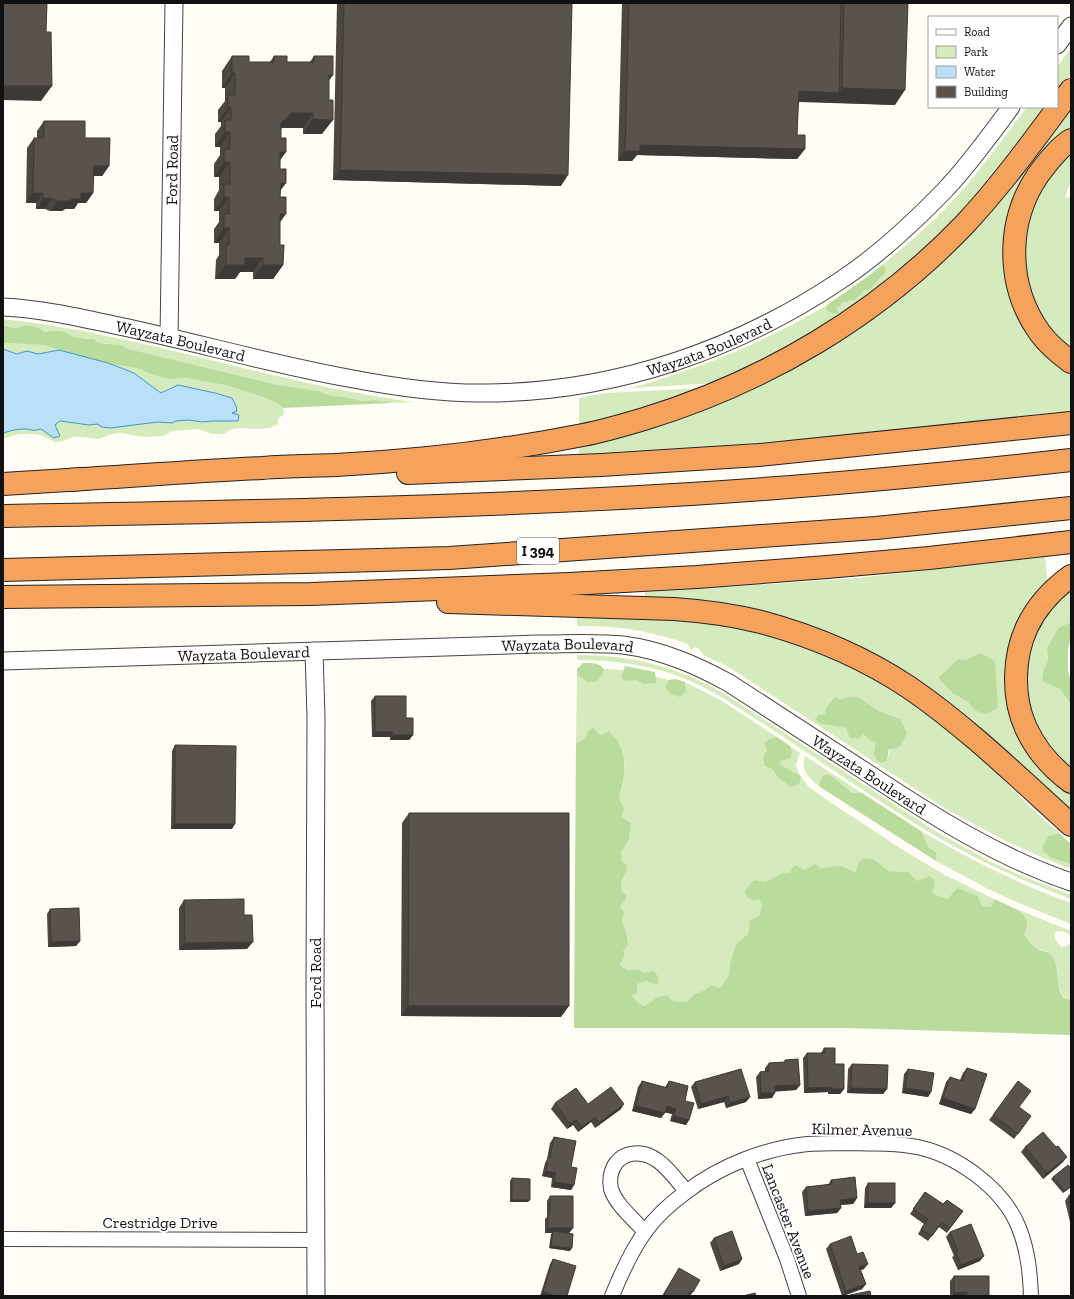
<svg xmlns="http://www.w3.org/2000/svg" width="1074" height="1299" viewBox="0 0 1074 1299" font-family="'Zilla Slab',serif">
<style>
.green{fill:#d5ebbd;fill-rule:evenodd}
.forest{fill:#b9dc9c}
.water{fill:#b9e0f7;stroke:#3f96cf}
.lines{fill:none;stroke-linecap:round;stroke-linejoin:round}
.minor-casing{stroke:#444;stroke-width:16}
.tertiary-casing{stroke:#444;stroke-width:19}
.motorway-casing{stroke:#222;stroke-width:24}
.minor{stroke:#fff;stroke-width:14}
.tertiary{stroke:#fff;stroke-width:17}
.motorway{stroke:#f5a25d;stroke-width:22}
.wall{fill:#4d4742}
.shaded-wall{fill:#3f3936}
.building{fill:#5a524d;stroke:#3f3936}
.labels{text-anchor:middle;stroke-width:4;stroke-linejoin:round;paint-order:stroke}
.shield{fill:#fff;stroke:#585858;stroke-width:1}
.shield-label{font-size:15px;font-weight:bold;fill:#111}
.street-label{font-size:16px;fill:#111;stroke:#fff}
</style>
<rect width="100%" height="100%" fill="#fffdf5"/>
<!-- green -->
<g class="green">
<polygon points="1071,48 1071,74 1057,93 1057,67"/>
<polygon points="1071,102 1071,131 1042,157 1010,298 1015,310 1021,321 1071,371 1071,411 913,427 834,437 684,448 579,454 579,442 842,336"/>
<path d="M1027 107H1046L991 180 946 229 892 277 834 319 793 344 717 383 630 388C700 369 765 342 827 305L826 309 839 312 837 308 843 302H852L863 291 869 290 886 272 885 267 882 265C903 248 923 231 942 212 974 180 1000 143 1027 107Z"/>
<polygon points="1071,151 1071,182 1067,191 1065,198 1071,197 1071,352 1061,343 1034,308 1022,252 1032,202 1065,155"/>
<path d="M3 319C142 334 275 384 414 402L391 403 387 401 381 402 376 400 362 401 345 397 328 395 319 391 278 385 123 348V346C113 342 102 347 94 339 86 339 81 338 74 337 71 336 71 335 68 334 62 330 52 330 45 332L39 328 18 329 8 328 3 326Z"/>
<polygon points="3,343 44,345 59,350 38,354 27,351 17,354 3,349"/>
<polygon points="108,363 140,369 153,375 169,379 185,378 225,385 263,397 278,404 283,408 284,414 278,419 278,424 270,428 259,429 237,428 230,430 224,434 212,434 198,429 172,431 163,436 144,437 121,433 112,434 99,439 83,437 73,437 63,441 55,442 41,435 32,434 19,434 6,438 3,438 3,433 18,429 27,429 34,431 55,425 60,421 89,425 97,424 102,427 110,428 158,422 172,423 176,421 189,420 202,422 213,421 238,421 215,393 178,385 161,393 134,373"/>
<polygon points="704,388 656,406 579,426 579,398 605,393"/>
<path d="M1045 557 1048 585 1008 684 1071 791V814L890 668 645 600V592L729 587 857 578ZM958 659 966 660 997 699 998 707 974 710 968 702 952 693 938 678Z"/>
<polygon points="1071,585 1071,622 1058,628 1047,648 1048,660 1044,669 1060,689 1071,705 1071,772 1039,735 1025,697 1027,651 1043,614"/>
<path d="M577 612 683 615 796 639 897 688 984 760 1031 808 1059 833 1049 836 1053 858 1071 864V869L1039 856 1004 840 946 809 741 675 725 665 705 656 698 648 695 647 691 650 688 644C650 631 617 625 577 626ZM854 696 861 699 879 711 900 719 887 760 877 742C869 741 869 738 863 734 851 727 835 725 821 724L818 715 825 714 840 699Z"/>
<path d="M577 655C633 655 680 667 728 696L935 831 991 862 1015 873 1071 895V899C1015 878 961 853 911 821 863 791 817 759 770 728 740 709 711 688 678 676 645 664 611 660 577 660Z"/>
<path d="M604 669 623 670 622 676H654L668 680 665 686 686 687 685 682 722 701 777 737 769 739C767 751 768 768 778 778 781 781 787 784 791 786L800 783 801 777 809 787 824 798 903 850 945 875 994 899 991 908 982 906 978 896 970 893 948 899 933 894 935 881H917L909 872 889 871 873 859 864 858 858 863 855 873 846 867 839 866 821 869 805 870 790 873H782L765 882 759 898 762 905 759 916 750 921 748 934 736 944 730 963 729 975 720 988 710 985 705 990 694 994 686 1002H674L656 998 645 1006 638 1003 632 996 637 984 646 981 644 973 640 970H627L620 965 625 955 623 951 626 931 622 922 624 912 620 906 621 882 626 872 622 862 620 852 629 840 631 823 622 817 624 808 619 798 622 788 625 766 620 745 598 733 594 728 589 730 584 739 576 743 577 675 588 682 603 674Z"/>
<path d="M790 746 800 753 796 765 799 774C792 772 786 768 780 765L781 761 792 752Z"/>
<path d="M805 756 862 793H854L832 776 826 774 820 779V787C810 779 800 771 805 756Z"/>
<path d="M921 831C969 859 1018 884 1071 903V924L1016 902 988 889 936 861V852L928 847Z"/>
<path d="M1014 908 1071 931V936C1066 932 1062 930 1055 932 1054 939 1057 942 1061 947L1067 946 1071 942V1000H1068L1062 995 1056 980V971L1046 951 1037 950 1024 935V916L1016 911Z"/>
</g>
<!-- forest -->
<g class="forest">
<path d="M882 265 885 267 886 272 869 290 863 291C857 300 853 302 843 302L840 306 837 308 839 313C834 314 830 313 826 309L827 305 867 277Z"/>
<path d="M26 325 39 328 45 332C52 330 62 330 68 334 71 335 71 336 74 337 81 338 86 339 94 339 102 347 113 342 123 346L124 348 278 385 319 391 328 395 345 397 362 401 376 400 381 402 387 401 391 403 283 408 278 404 263 397 225 385 185 378 169 379 153 375 140 369 108 363 59 350 44 345 3 343V326C14 327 13 331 26 325Z"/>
<polygon points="1071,622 1071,636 1068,650 1068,671 1071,681 1071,705 1060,689 1042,681 1044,669 1048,660 1047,648 1058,628"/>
<polygon points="980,653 995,661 998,707 994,710 985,714 974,710 968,702 952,693 938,678 958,659 966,660"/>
<path d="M583 663C591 663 599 662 604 669L603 674 596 682H588L577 675V669Z"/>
<polygon points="625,666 655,672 656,683 644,684 636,680 624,681 621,676"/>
<polygon points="675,679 685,682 686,691 680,697 670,694 665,686 668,680"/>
<path d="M854 696 861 699 879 711 900 719 907 733C903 742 900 750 889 749L887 760 882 763 876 760 874 754 876 742 871 741 863 734 859 739 850 738 846 728 837 726 821 724 816 720 818 715 825 714 827 707 835 697 840 699Z"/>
<path d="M594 728 598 733 602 735 609 731C613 735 617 740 619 744 628 760 624 781 619 798L624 808 622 817 631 823 629 840 621 852 622 862 627 865 626 872 621 882V892L626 894V899L620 906 624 912 622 922 626 931 628 945 623 951 625 955 620 965 627 970H640L644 973 654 971 659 978 657 985 646 981 637 984V992L632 996 638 1003 645 1006 656 998 666 995 674 1002H686L694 994 705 990 710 985 720 988 729 975 730 963 736 944 748 934 750 920 759 916 762 905 759 899 754 901 747 897 745 891 754 880 765 882 782 873H790L794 865 805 870 815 864 821 869C838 866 840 863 855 873L858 863 864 858 873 859 889 871 909 872 917 881 930 876 935 881 933 894 948 899 957 888 978 896 982 906 991 907 994 899C1003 903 1027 912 1027 923 1027 927 1025 932 1024 935 1028 939 1032 946 1037 949 1043 953 1047 949 1053 957 1060 967 1053 1000 1071 1000V1035L848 1028H574L576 743 584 739 589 730Z"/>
<path d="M777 737 790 746 792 752 790 758 781 761 780 764C786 768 792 772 799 774L801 777 800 783 791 787 778 778 772 769 765 766 763 758 767 750 764 743 769 739Z"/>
<path d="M826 774 832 776 853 793H862L921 831 928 847 936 852V861L820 787C820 781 820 776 826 774Z"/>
<polygon points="1059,833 1071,844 1071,864 1052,858 1043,851 1043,845 1049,836"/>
</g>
<!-- water -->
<path class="water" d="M3 349 17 354 27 351 38 354 59 350 108 363 134 373 161 393 178 385 215 393 232 398 236 406 237 411 232 413 239 415 238 421H213L202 422 189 420 176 421 172 423 158 422 110 428 102 427 97 424 89 425 60 421 55 425 60 436 54 438 41 429C31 432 32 429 24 429 16 429 10 431 3 433Z"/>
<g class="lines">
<defs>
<g id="minor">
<polyline points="747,1159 787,1259 799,1296"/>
<path d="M645 1232C634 1219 616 1205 611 1189 609 1180 611 1170 616 1163 620 1158 625 1155 631 1154 656 1149 672 1175 686 1191"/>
<polyline points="3,1239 317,1240"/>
<path d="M612 1296C621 1274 631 1251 645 1232 656 1216 671 1203 686 1192 720 1166 765 1148 808 1144 824 1143 840 1143 856 1143 874 1144 893 1143 911 1146 953 1152 1003 1187 1019 1228 1028 1251 1030 1272 1031 1296"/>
</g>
<g id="tertiary">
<polyline points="1057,45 1071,26"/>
<path id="s1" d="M3 307C42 309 81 318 119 326 195 342 271 364 348 378 394 387 440 394 487 393 615 392 738 350 844 278 881 253 914 222 945 190 968 166 991 134 1011 107"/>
<path id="s2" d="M169 337 174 3"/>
<polyline points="314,651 316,717 315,988 316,1296"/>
<path id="s3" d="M3 661 538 644C566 644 595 642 623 645 662 650 696 665 729 683 775 713 821 743 866 772 931 815 997 857 1071 882"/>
</g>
<g id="motorway">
<path d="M1071 140C1059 147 1046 164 1038 175 1006 222 1006 286 1040 333 1048 344 1060 354 1071 362"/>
<polyline points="408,473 601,465 759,455 1071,423"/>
<path d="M69 480C134 476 198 471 262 468 287 466 311 466 336 465 418 461 502 451 583 435 604 431 624 425 644 419 765 382 877 316 965 224 1004 182 1037 136 1071 90"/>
<polyline points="3,484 84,479"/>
<path d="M3 516C232 512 462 508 691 494 818 486 945 474 1071 460"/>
<polyline points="3,570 343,561 449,558 876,528 1071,508"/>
<path d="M1071 576C1053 589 1037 606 1027 627 1013 657 1012 698 1026 728 1036 750 1052 768 1071 782"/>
<polyline points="3,597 311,594 569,584 697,577 827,567 929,558 1071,542"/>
<path d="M448 602 674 609C703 611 733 615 761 622 813 636 865 658 910 688 968 728 1019 778 1071 825"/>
</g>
</defs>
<!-- minor casing -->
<use href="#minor" class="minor-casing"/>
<!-- tertiary casing -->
<use href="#tertiary" class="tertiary-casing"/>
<!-- motorway casing -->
<use href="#motorway" class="motorway-casing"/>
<!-- minor -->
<use href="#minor" class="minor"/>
<!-- tertiary -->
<use href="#tertiary" class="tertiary"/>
<!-- motorway -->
<use href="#motorway" class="motorway"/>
</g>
<!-- wall -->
<g class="wall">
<polygon points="337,3 572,3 561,186 333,180"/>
<polygon points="622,3 908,3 895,105 798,102 797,135 805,149 797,159 637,155 632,161 618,161"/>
<polygon points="232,56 249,62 270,62 274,56 287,62 310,62 314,56 333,75 329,80 322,134 303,134 303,128 282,128 281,129 280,169 286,183 280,190 280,245 283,265 273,279 253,279 253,272 240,272 235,279 215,279 216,260 219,255 219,243 214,243 214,229 219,222 219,211 214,211 214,199 219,190 219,177 214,177 214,164 220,155 220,147 215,147 215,134 221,126 221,122 218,122 218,110 225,101 225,88 222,88 222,71"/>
<polygon points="44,121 85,138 109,166 102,176 93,176 93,193 86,203 78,203 74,209 65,209 62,211 50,211 45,209 36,209 36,203 26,203 27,148 34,138 37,138 37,131"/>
<polygon points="375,696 413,735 409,740 390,740 390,737 372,737 371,701"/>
<polygon points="175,745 232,829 171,829 172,751"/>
<polygon points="409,813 561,1017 401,1016 402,823"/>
<polygon points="184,900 247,949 179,950 179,908"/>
<polygon points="50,909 80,941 76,946 48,947 47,914"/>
<polygon points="824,1048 835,1064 844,1089 840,1094 828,1094 828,1092 804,1093 803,1058 807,1053 821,1053"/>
<polygon points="785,1060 800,1085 796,1090 775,1091 772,1098 758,1099 756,1077 760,1072 765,1071 765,1068 769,1063 784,1062"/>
<polygon points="852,1064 887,1089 883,1094 847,1093 848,1069"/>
<polygon points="967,1068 975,1109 971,1114 939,1104 946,1082 950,1077 960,1080 963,1073"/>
<polygon points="908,1069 931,1092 928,1097 902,1093 904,1074"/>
<polygon points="642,1081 665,1087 669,1081 685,1101 689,1120 686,1125 670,1121 672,1114 665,1112 661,1118 632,1111 638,1087"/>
<polygon points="695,1082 750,1097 746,1102 726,1108 724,1102 698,1109 691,1087"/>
<polygon points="555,1103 588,1104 621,1109 595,1128 591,1122 578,1132 573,1125 567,1129 551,1109"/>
<polygon points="1019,1107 1031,1116 1014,1139 989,1120 993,1115"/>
<polygon points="554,1137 571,1167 574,1185 571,1190 551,1187 552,1178 542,1176 545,1163 547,1159 550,1143"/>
<polygon points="1025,1147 1056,1147 1063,1162 1043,1179 1021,1152"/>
<polygon points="1071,1168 1071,1187 1063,1193 1051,1179 1053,1177"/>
<polygon points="512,1178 528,1202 510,1202 510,1181"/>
<polygon points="831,1180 857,1198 853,1204 841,1205 841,1208 837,1213 805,1216 802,1192 806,1187 828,1185"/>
<polygon points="868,1183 895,1203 891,1208 864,1208 865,1188"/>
<polygon points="925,1192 943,1204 963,1211 947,1233 939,1227 928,1241 918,1234 924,1224 910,1214"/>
<polygon points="1069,1195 1071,1195 1071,1226 1065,1201"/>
<polygon points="550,1196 573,1228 569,1233 570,1251 549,1248 551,1234 552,1233 545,1233 545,1219 547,1217 547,1201"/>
<polygon points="950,1232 980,1261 958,1270 952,1257 954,1256 946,1237"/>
<polygon points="714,1238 739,1264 720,1271 710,1243"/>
<polygon points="830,1244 857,1254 864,1269 861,1270 866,1284 862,1289 842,1296 826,1249"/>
<polygon points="553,1259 567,1296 540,1296 550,1264"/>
<polygon points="679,1268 693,1292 690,1296 662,1296"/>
<polygon points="954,1276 989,1296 950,1296 950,1281"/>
</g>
<!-- shaded-wall -->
<g class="shaded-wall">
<polygon points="232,73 235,73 225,88 222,88"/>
<polygon points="329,75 333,75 322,90"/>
<polygon points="3,86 52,86 41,101 3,100"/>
<polygon points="842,88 905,90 895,105 791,101 799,91 839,93"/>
<polygon points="228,107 231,107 221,122 218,122"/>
<polygon points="292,113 313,113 303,128 282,128 271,138 281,123"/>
<polygon points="313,119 333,120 322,134 303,134"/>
<polygon points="225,132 230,132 220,147 215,147"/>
<polygon points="640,145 805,149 797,159 637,155 632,161 618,161 625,151"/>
<polygon points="280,152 286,152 276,166"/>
<polygon points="224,162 230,162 219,177 214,177"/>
<polygon points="94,166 109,166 102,176 86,176"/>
<polygon points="340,170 568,175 561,186 333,180"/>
<polygon points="281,183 286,183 275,198"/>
<polygon points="33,193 43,193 36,203 26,203"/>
<polygon points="81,193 93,193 86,203 78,203 74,209 65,209 62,211 50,211 57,201 72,199"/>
<polygon points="224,197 229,197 219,211 214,211"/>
<polygon points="43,198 52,198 45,209 36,209"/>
<polygon points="280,214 286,214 275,229"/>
<polygon points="224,228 229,228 219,243 214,243"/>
<polygon points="245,258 263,258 253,272 240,272 235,279 215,279 226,265"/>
<polygon points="263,265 283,265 273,279 253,279"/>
<polygon points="375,732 393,732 390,737 372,737"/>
<polygon points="393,735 413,735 409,740 390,740"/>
<polygon points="175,824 235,824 232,829 171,829"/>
<polygon points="80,941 76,946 48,947 51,942"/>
<polygon points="253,942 247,949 179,950 185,943"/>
<polygon points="408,1006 569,1006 561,1017 401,1016"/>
<polygon points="800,1085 796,1090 771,1092 775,1086"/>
<polygon points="832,1087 828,1092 804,1093 808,1088"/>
<polygon points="851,1088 887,1089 883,1094 847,1093"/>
<polygon points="905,1088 931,1092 928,1097 902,1093"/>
<polygon points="832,1089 844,1089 840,1094 828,1094"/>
<polygon points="761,1093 775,1093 772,1098 758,1099"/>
<polygon points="728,1096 724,1102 698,1109 701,1104"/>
<polygon points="750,1097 746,1102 726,1108 730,1103"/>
<polygon points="943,1098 975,1109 971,1114 939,1104"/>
<polygon points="624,1104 621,1109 595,1128 599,1123"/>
<polygon points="636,1106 665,1113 661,1118 632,1111"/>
<polygon points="667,1106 676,1109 672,1114 663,1112"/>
<polygon points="674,1116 689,1120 686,1125 670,1121"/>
<polygon points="595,1117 591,1122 578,1132 582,1127"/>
<polygon points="576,1120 573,1125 567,1129 570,1124"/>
<polygon points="1067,1157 1063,1162 1043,1179 1047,1173"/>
<polygon points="546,1171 556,1173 552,1178 542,1176"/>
<polygon points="554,1182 574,1185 571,1190 551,1187"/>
<polygon points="1071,1186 1071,1187 1063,1193 1065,1191"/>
<polygon points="857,1198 853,1204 836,1205 840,1200"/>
<polygon points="512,1200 530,1200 528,1202 510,1202"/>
<polygon points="868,1203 895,1203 891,1208 864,1208"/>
<polygon points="841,1208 837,1213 805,1216 808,1211"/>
<polygon points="548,1228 573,1228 569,1233 553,1231 552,1233 545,1233"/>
<polygon points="551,1246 572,1248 570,1251 549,1248"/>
<polygon points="984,1256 980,1261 958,1270 961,1265"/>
<polygon points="742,1259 739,1264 720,1271 724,1266"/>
<polygon points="868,1264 864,1269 856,1272 859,1267"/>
<polygon points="866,1284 862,1289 843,1296 846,1291"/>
<polygon points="543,1292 555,1296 541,1296"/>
<polygon points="967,1292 964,1296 952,1296 954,1293"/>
</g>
<!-- building -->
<g class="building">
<polygon points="3,3 47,3 46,32 51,32 52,86 3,86"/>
<polygon points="344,3 572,3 568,175 340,170"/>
<polygon points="629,3 841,3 839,93 799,91 797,135 805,135 805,149 640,145 640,151 625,151"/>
<polygon points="844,3 908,3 905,90 842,88"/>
<polygon points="232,56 249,56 249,62 274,62 274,56 287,56 287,62 314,62 314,56 333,56 333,75 329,75 329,100 333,100 333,120 313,119 313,113 292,113 281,123 281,138 286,138 286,152 280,152 280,169 286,169 286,183 281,183 280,197 286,197 286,214 280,214 280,245 284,245 283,265 263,265 263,258 245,258 245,265 226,265 226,245 229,245 229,228 224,228 224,214 229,214 229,197 224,197 224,184 230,184 230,162 224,162 224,149 230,149 230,132 225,132 225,120 231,120 231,107 228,107 228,95 235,95 235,73 232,73"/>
<polygon points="44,121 85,121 85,138 110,138 109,166 94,166 93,193 81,193 81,199 72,199 69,201 57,201 52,198 43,198 43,193 33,193 34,138 44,138"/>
<polygon points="375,696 406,696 406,718 413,718 413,735 393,735 393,732 375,732"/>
<polygon points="175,745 236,746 235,824 175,824"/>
<polygon points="409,813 569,813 569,1006 408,1006"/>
<polygon points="244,899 244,915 252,915 253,942 185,943 184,900"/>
<polygon points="79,908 80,941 51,942 50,909"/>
<polygon points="824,1048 835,1048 835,1064 844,1064 844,1089 832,1089 832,1087 808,1088 807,1053 825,1053"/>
<polygon points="798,1059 800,1085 775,1086 775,1093 761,1093 760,1072 769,1071 769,1063 785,1062 785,1060"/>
<polygon points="852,1064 888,1065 887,1089 851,1088"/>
<polygon points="967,1068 987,1074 975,1109 943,1098 950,1077 962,1081"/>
<polygon points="741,1069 750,1097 730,1103 728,1096 701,1104 695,1082"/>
<polygon points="908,1069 934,1073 931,1092 905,1088"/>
<polygon points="642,1081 667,1088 669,1081 688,1086 685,1101 694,1103 689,1120 674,1116 676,1109 667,1106 665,1113 636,1106"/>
<polygon points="1018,1081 1031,1091 1019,1107 1031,1116 1018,1134 993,1115"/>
<polygon points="611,1087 624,1104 599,1123 595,1117 582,1127 576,1120 570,1124 555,1103 576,1088 588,1104"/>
<polygon points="1043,1132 1056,1147 1058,1146 1067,1157 1047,1173 1025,1147"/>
<polygon points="554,1137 576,1141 571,1167 577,1168 574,1185 554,1182 556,1173 546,1171 548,1158 550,1158"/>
<polygon points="1068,1165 1071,1168 1071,1186 1065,1191 1053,1177"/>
<polygon points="855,1177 857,1198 840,1200 841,1208 808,1211 806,1187 832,1184 831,1180"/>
<polygon points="512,1178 530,1179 530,1200 512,1200"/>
<rect x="868" y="1183" width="27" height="20"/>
<polygon points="925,1192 943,1204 947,1200 963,1211 950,1228 942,1222 932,1236 921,1229 928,1219 913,1209"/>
<polygon points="1069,1195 1071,1195 1071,1205"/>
<polygon points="550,1196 573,1196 573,1228 548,1228 548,1214 550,1214"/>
<polygon points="971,1224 984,1256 961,1265 956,1252 958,1251 950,1232"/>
<polygon points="553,1231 573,1234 572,1248 551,1246"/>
<polygon points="732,1231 742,1259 724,1266 714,1238"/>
<polygon points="851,1236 857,1254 863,1252 868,1264 859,1267 866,1284 846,1291 830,1244"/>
<polygon points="553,1259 576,1266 567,1296 555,1296 543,1292"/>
<polygon points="679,1268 700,1280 693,1292 691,1291 688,1296 668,1296 664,1294"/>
<polygon points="954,1276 989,1276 989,1296 967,1296 967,1292 954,1293"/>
<polygon points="870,1291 871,1296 850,1296 850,1295"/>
<polygon points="755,1293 756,1296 743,1296"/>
</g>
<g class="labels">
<!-- shield labels -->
<rect class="shield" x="517" y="538" width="42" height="26" rx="3"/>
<g class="shield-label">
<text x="538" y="556">I 394</text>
</g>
<!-- street labels -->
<g class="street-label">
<text dy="6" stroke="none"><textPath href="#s2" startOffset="167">Ford Road</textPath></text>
<text dy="6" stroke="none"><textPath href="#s1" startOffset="181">Wayzata Boulevard</textPath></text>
<text dy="6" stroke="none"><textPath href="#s1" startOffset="721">Wayzata Boulevard</textPath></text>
<text dy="6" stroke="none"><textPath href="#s3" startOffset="565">Wayzata Boulevard</textPath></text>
<text dy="6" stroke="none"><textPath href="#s3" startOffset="241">Wayzata Boulevard</textPath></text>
<text dy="6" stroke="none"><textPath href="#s3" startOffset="901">Wayzata Boulevard</textPath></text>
<text transform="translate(315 973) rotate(-90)" y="6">Ford Road</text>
<text transform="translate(862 1129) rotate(1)" y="6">Kilmer Avenue</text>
<text transform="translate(789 1221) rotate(69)" y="6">Lancaster Avenue</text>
<text x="160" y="1228">Crestridge Drive</text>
</g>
</g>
<!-- border -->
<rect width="1074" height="1299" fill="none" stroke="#111111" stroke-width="8"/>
<!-- legend -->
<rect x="928" y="16" width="130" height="92" fill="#ffffff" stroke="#a0a0a0"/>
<rect x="936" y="29" width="20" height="6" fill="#ffffff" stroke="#a0a0a0"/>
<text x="964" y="36" font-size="12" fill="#111111">Road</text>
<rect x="936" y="46" width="20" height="12" fill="#d5ebbd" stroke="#a0a0a0"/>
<text x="964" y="56" font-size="12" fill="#111111">Park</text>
<rect x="936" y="66" width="20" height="12" fill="#b9e0f7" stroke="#a0a0a0"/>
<text x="964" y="76" font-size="12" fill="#111111">Water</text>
<rect x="936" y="86" width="20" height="12" fill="#5a524d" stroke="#a0a0a0"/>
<text x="964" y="96" font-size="12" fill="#111111">Building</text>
</svg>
